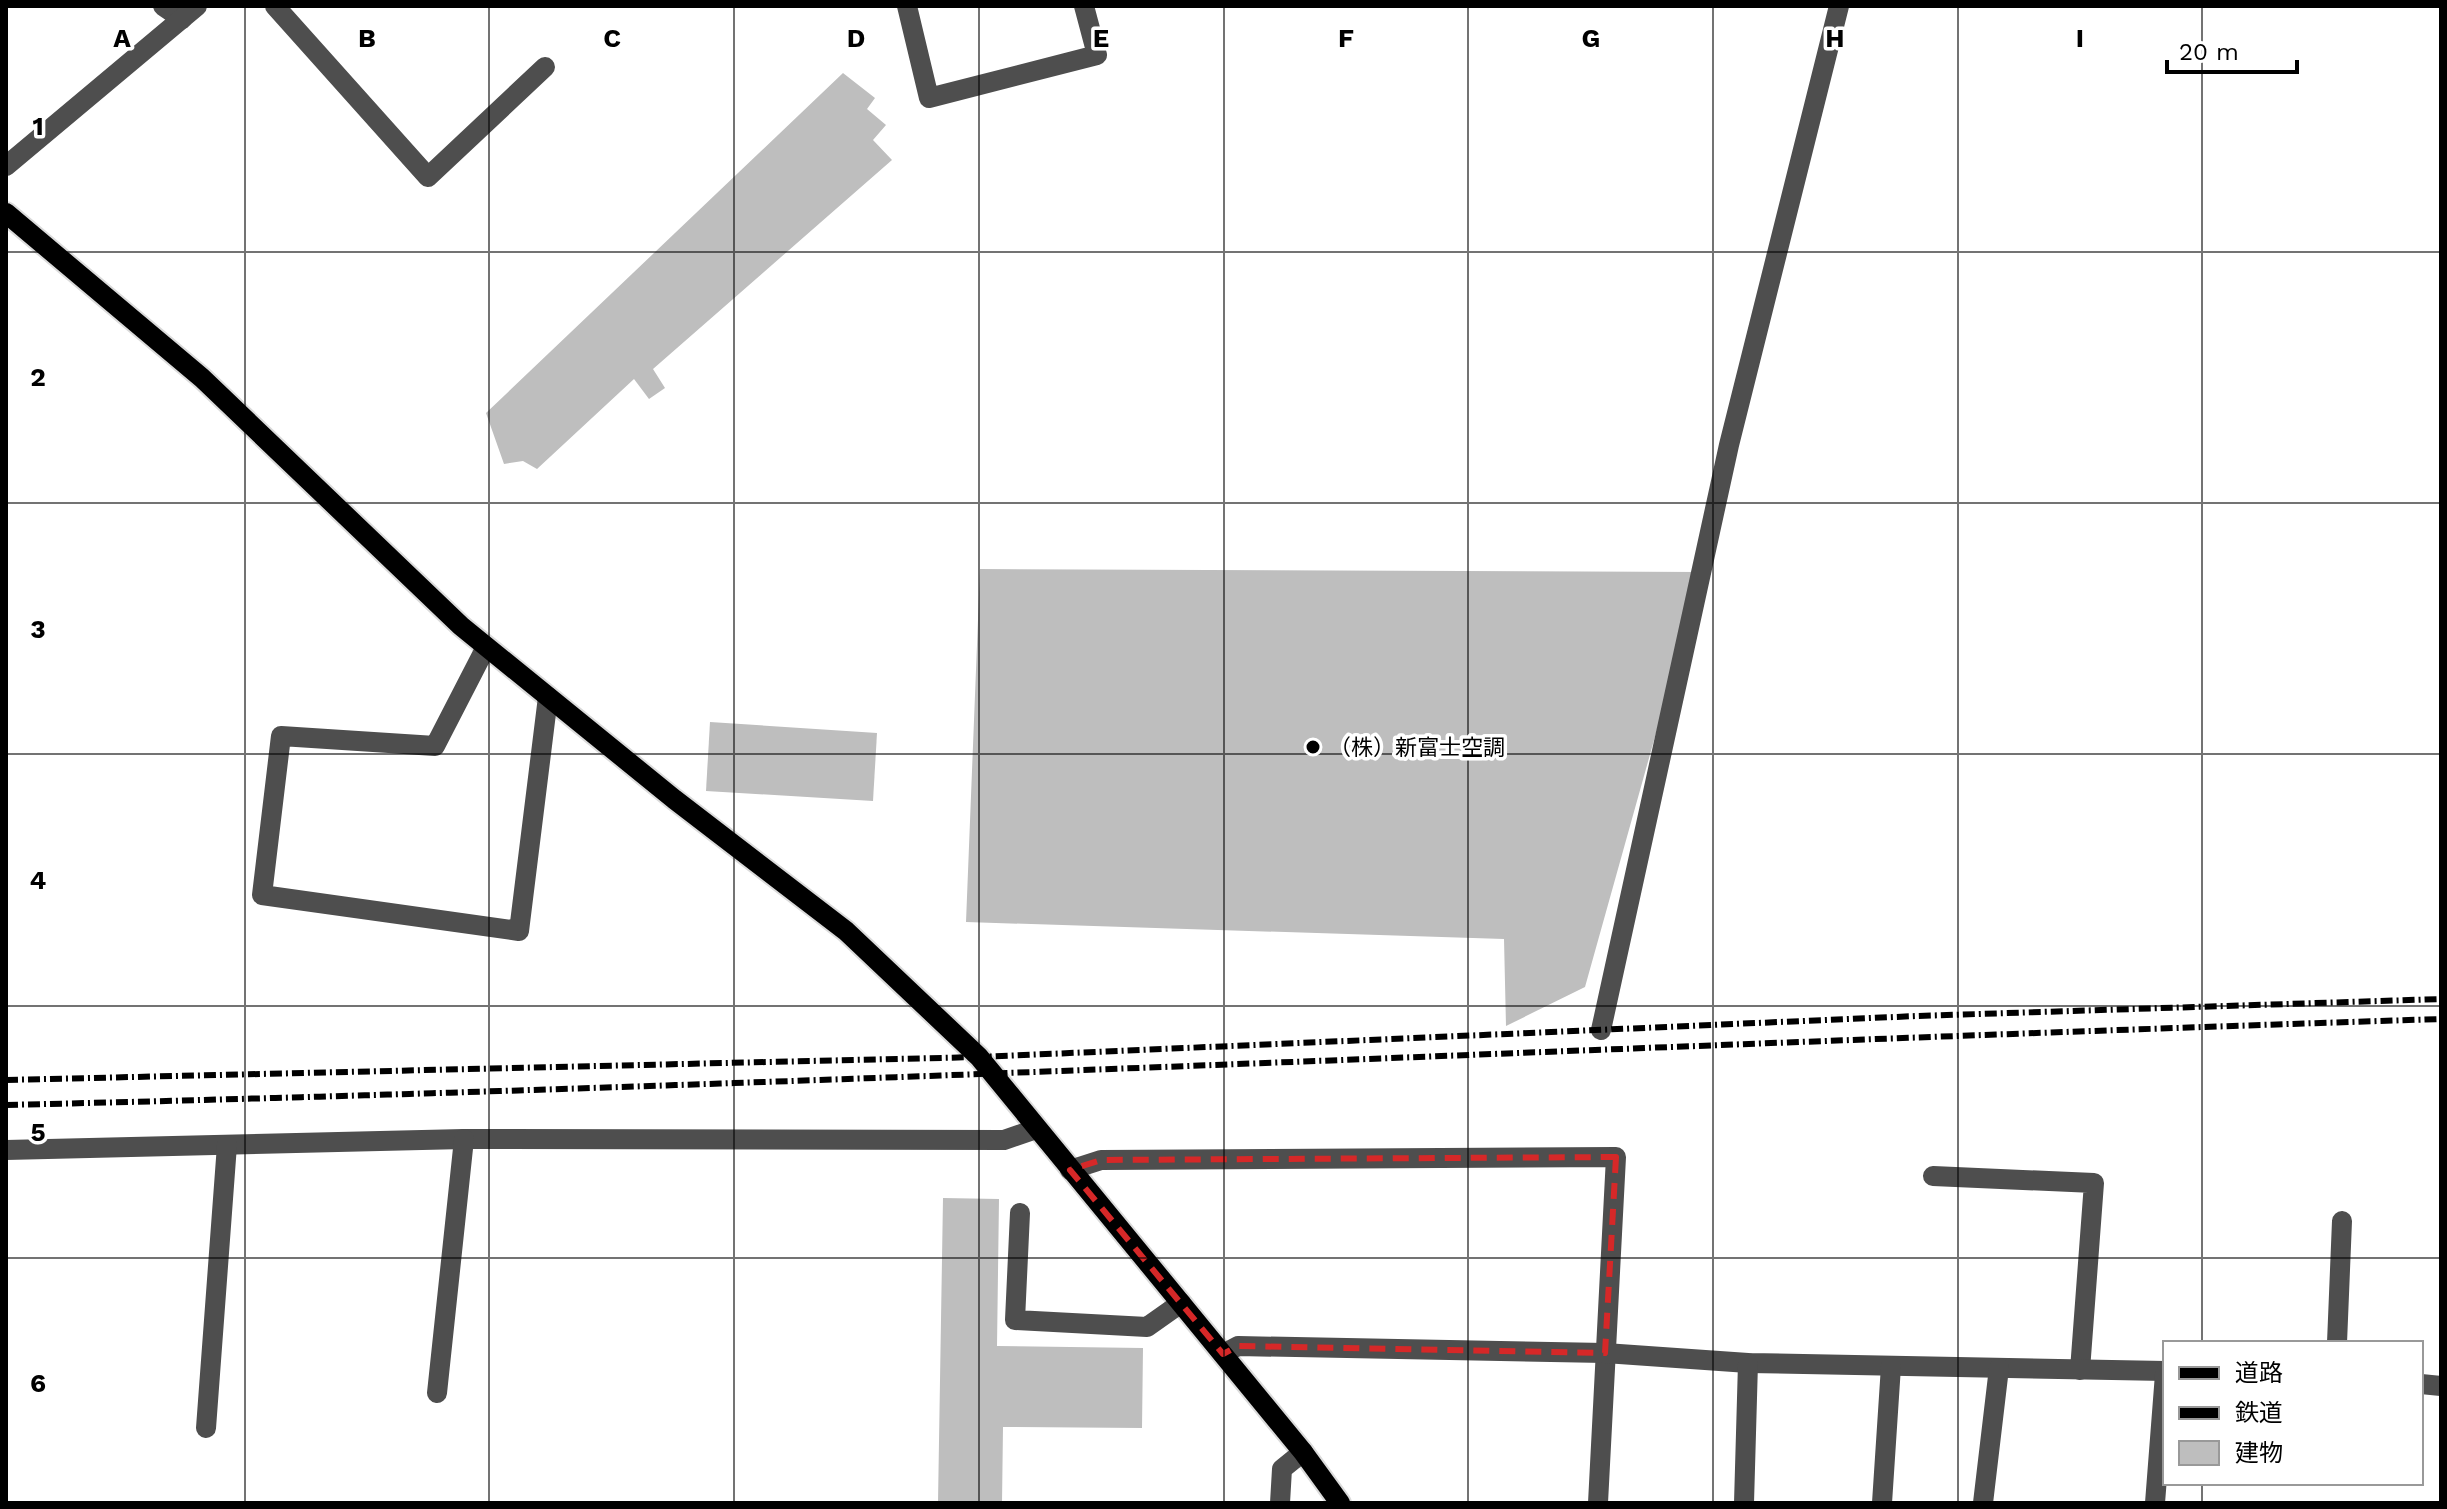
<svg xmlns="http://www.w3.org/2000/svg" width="2447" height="1509" viewBox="0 0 2447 1509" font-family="'Work Sans','Noto Sans JP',sans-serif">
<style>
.building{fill:#bebebe}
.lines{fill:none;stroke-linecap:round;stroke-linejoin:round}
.major-casing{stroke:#dbdbdb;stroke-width:24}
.minor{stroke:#4e4e4e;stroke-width:20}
.major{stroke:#000;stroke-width:20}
.rail{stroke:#000;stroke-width:6;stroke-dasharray:12 4 2 4;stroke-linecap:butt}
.marked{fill:none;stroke:#d62828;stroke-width:6;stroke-dasharray:16 10;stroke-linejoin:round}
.grid{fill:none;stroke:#000;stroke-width:2;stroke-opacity:0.55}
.poi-dot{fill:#000;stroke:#fff;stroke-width:3}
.labels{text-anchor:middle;stroke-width:7;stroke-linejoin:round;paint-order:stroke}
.poi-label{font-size:22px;fill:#000;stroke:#fff;text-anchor:start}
.grid-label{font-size:26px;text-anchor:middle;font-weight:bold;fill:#000;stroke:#fff;stroke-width:7;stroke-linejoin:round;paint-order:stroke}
</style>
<rect width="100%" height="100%" fill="#fff"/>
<!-- building -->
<g class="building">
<polygon points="843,73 875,98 867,109 886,125 873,140 892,160 653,369 665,388 649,399 634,379 537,469 523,461 504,464 486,413"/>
<polygon points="980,569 1701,572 1585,987 1506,1026 1504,939 966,922"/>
<polygon points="710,722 877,733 873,801 706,791"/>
<polygon points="943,1198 999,1199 997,1346 1143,1348 1142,1428 1003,1427 1002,1503 938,1503"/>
</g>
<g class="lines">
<defs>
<polyline id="major" points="6,213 202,378 461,626 674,799 846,931 979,1057 1303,1452 1340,1503"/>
</defs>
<!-- major casing -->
<use href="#major" class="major-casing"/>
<!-- minor -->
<g class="minor">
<polyline points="163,6 182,19"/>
<polyline points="275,6 428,177 545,67"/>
<polyline points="907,6 929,98 1097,55 1084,6"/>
<polyline points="6,166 197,6"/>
<polyline points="486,647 435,746 281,736 262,895 519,931 548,697"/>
<polyline points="1601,1030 1729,445 1839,6"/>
<polyline points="6,1150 464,1139 1004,1140 1036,1129"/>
<polyline points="1070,1170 1101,1160 1616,1157 1598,1503"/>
<polyline points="1933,1176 2094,1183 2080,1370"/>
<polyline points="1020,1213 1015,1320 1147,1327 1181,1303"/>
<polyline points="2337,1343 2342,1221"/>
<polyline points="1223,1354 1238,1346 1605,1353 1748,1363 2165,1371"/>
<polyline points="2421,1384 2441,1386"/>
<polyline points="437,1393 464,1139"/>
<polyline points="206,1428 227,1145"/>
<polyline points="1280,1503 1282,1469 1303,1452"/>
<polyline points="1744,1503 1748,1363"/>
<polyline points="1882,1503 1891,1366"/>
<polyline points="1983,1503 1999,1368"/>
<polyline points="2155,1503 2165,1374"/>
</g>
<!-- major -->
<use href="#major" class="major"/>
<!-- rail -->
<g class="rail">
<polyline points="6,1080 979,1057 1917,1016 2441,999"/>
<path d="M6 1105C818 1086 1629 1045 2441 1019"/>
</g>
</g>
<!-- marked area -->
<path class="marked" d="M1616 1157 1605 1353 1238 1346 1223 1354 1070 1170 1101 1160Z"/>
<!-- grid -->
<path class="grid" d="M245 6V1503M489 6V1503M734 6V1503M979 6V1503M1224 6V1503M1468 6V1503M1713 6V1503M1958 6V1503M2202 6V1343M6 252H2441M6 503H2441M6 754H2441M6 1006H2441M6 1258H2441M2202 1483V1503"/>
<!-- markers -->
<circle class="poi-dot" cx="1313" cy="747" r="8"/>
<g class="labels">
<!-- poi labels -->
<g class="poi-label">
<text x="1329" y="755">（株）新富士空調</text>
</g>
</g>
<g class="grid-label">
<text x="122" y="47">A</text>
<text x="367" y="47">B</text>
<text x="612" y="47">C</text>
<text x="856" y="47">D</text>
<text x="1101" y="47">E</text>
<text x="1346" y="47">F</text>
<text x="1591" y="47">G</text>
<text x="1835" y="47">H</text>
<text x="2080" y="47">I</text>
<text x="38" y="135">1</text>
<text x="38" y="386">2</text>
<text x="38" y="638">3</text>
<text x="38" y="889">4</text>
<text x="38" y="1141">5</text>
<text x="38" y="1392">6</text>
</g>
<!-- border -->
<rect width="2447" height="1509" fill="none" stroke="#000000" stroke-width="16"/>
<!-- legend -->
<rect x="2163" y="1341" width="260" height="144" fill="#ffffff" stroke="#999999" stroke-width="2"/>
<rect x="2179" y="1367" width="40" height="12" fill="#000000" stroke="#999999" stroke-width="2"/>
<text x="2235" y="1381" font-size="24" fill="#000000">道路</text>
<rect x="2179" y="1407" width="40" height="12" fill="#000000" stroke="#999999" stroke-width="2"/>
<text x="2235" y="1421" font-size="24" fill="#000000">鉄道</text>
<rect x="2179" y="1441" width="40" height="24" fill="#bebebe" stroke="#999999" stroke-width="2"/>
<text x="2235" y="1461" font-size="24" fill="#000000">建物</text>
<!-- scale -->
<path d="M2167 60v12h130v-12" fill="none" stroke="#000000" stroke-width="4"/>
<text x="2179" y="60" font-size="24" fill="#000000" stroke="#ffffff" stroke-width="6" paint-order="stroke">20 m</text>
</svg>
